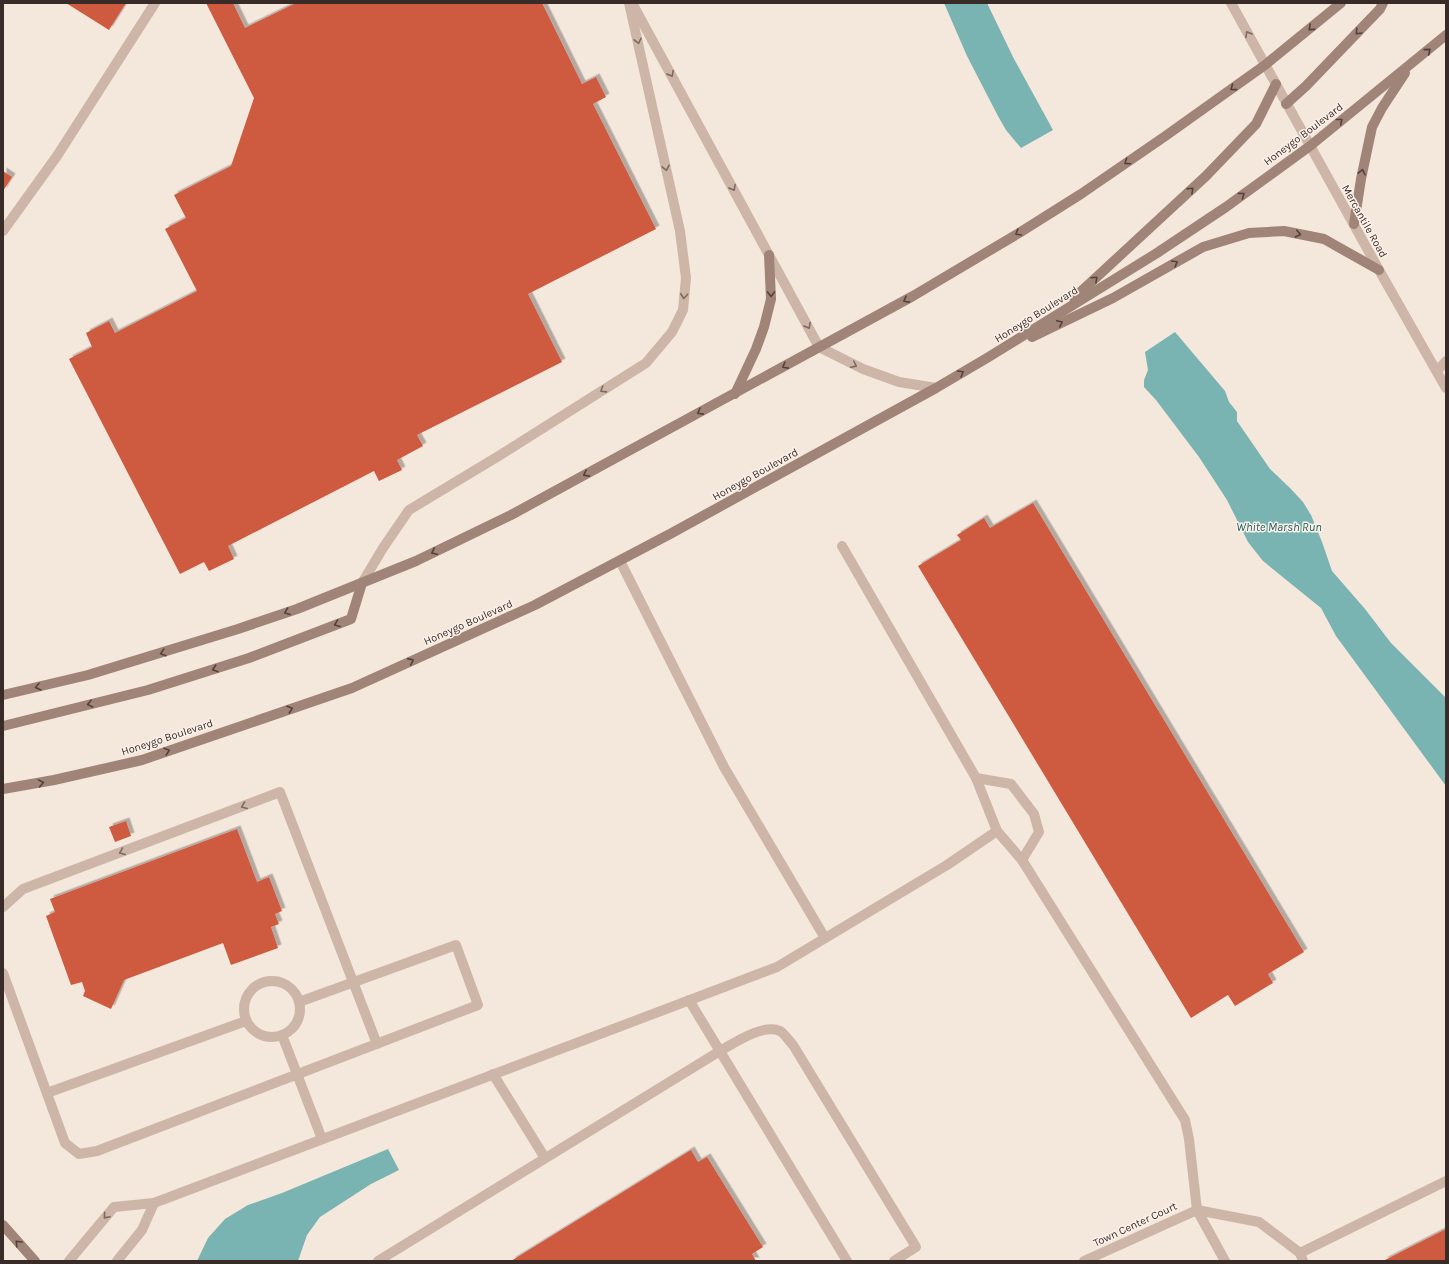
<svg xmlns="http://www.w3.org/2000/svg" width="1449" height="1264" viewBox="0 0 1449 1264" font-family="Karla,sans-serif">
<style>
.water{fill:#79b3b2}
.building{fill:#ce5a3f;filter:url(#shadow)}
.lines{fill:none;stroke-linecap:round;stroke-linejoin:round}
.service{stroke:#cdb6a7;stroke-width:10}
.minor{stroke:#cdb6a7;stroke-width:10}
.secondary{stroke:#a18478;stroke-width:10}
.oneway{stroke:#53423c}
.oneway2{stroke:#7c6a61}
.labels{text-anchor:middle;stroke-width:3;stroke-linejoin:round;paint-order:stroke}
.street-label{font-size:11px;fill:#392c28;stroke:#fbf1e9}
.water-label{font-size:12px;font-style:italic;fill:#1a5d5d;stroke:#fbf1e9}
</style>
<defs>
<filter id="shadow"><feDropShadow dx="3.5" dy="-3.5" stdDeviation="0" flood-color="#0004"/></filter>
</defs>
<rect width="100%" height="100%" fill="#f4e7dc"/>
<!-- water -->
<g class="water">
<polygon points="944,3 987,3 1013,57 1053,130 1021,148 1006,130 998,116 967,56"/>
<polygon points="1175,332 1225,391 1229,402 1237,412 1237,421 1270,469 1290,488 1303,502 1311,515 1322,542 1332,571 1365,609 1391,643 1446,698 1446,786 1336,636 1321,608 1263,561 1248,542 1227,500 1199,457 1156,400 1144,387 1144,380 1148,370 1145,352"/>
<polygon points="388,1149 399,1170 371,1184 320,1217 307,1235 298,1261 197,1261 208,1238 225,1219 248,1205 282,1193"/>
</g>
<!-- building -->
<g class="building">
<polygon points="66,3 126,3 109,30"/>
<polygon points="206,3 233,3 245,28 296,3 542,3 582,84 596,77 606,97 593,104 656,229 528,294 562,362 417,435 423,446 397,460 402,470 379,481 374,471 228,546 234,559 209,571 204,562 180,574 69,359 92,347 86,333 109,321 115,333 197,291 165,229 186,218 174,195 231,166 254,98"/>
<polygon points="3,171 12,177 3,191"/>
<polygon points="1033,503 1304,952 1268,974 1273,983 1235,1006 1228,995 1191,1018 918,566 961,540 957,535 984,518 990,528"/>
<polygon points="126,821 131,836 115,842 109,827"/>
<polygon points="237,829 257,882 269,877 282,911 275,914 279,924 271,927 278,948 231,965 223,943 124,980 111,1009 83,996 85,991 82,982 71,985 46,916 55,912 50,899"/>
<polygon points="691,1150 698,1162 707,1157 763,1247 752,1254 756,1261 511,1261"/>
<polygon points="1446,1229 1446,1261 1383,1261"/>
</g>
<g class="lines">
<!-- service -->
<g class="service">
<polyline points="3,231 57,156 155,3"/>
<polyline points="1437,371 1446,361"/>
<polyline points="842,546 976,778 997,831 1022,860 1185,1120 1189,1139 1197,1210 1225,1261"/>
<polyline points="620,561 724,767 825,938"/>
<polyline points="362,583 383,548 409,510 497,457 646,363 672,332 683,310 686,278 680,231 629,3"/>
<polyline points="976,778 1011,784 1034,814 1039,832 1022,860"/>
<polyline points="3,907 23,889 280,792 377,1044"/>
<polyline points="3,973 65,1143 79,1154 97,1151 478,1005 456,945 299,1002"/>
<circle cx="272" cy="1009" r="28"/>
<polyline points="689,1000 847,1261"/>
<polyline points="282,1035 322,1139"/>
<polyline points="493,1074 545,1158"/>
<polyline points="47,1093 246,1021"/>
<polyline points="1197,1210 1259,1222 1300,1253 1303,1261"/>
<polyline points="1300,1253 1446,1181"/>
<polyline points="69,1261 114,1207 154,1203 777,967 947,865 997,831"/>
<polyline points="117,1261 142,1230 154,1203"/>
<path d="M378 1261 720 1051C734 1043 764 1023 780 1031 785 1034 789 1041 793 1045L916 1247 894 1261"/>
</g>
<!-- minor -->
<g class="minor">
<polyline points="632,3 819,347 863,369 899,382 936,388"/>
<polyline points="1231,3 1379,270 1446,388"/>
<polyline points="1084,1261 1197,1210"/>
</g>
<!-- secondary -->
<g class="secondary">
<polyline points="1286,104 1306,86 1380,9 1383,3"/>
<polyline points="1354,224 1361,179 1372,127 1382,108 1405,73"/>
<polyline points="1074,298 1206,176 1256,124 1276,84"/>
<polyline points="1032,337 1113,298 1203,247 1249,233 1284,231 1324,239 1379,270"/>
<polyline points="735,394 756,349 764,327 771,299 769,255"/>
<polyline points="3,695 88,675 238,629 297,609 416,561 511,515 913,296 1019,233 1081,194 1164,137 1265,65 1341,3"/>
<polyline points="3,726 148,690 249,658 351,619 362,583"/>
<polyline points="3,789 54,780 142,760 352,688 535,605 670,534 936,388 987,358 1157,253 1226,207 1310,146 1446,35"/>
<polyline points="3,1225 35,1261"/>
</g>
</g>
<!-- one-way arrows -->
<defs><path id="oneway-chevron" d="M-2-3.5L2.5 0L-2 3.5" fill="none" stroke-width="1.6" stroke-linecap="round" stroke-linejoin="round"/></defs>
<g class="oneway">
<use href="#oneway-chevron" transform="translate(1311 28) rotate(140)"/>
<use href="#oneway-chevron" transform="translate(1358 32) rotate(134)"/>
<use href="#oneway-chevron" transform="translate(1428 51) rotate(-40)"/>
<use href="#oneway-chevron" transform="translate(1233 88) rotate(144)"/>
<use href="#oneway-chevron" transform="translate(1340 121) rotate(-39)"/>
<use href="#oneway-chevron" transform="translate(1127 162) rotate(146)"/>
<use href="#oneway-chevron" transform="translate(1362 172) rotate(-78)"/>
<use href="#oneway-chevron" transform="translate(1191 190) rotate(-43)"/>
<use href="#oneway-chevron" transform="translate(1242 195) rotate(-36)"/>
<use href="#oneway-chevron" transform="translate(1018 233) rotate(149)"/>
<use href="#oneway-chevron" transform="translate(1298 234) rotate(12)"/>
<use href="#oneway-chevron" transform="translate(1175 263) rotate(-30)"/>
<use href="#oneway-chevron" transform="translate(1095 279) rotate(-43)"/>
<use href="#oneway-chevron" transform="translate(771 294) rotate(90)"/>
<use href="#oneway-chevron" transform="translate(906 300) rotate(151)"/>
<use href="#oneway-chevron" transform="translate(1060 323) rotate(-25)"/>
<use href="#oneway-chevron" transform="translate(785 366) rotate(151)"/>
<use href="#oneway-chevron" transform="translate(961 373) rotate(-30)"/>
<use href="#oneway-chevron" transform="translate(700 412) rotate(152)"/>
<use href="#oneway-chevron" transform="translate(586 474) rotate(152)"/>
<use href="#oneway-chevron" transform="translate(434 552) rotate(155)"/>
<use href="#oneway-chevron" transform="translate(287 612) rotate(160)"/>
<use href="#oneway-chevron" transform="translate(337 624) rotate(159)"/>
<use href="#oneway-chevron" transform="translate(163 653) rotate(163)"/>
<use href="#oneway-chevron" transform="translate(411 661) rotate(-24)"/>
<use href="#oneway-chevron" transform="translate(215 669) rotate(162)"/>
<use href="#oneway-chevron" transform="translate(38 687) rotate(166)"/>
<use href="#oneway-chevron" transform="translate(90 704) rotate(166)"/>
<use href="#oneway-chevron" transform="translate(290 709) rotate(-19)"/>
<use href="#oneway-chevron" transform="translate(167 751) rotate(-19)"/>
<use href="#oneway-chevron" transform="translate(41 783) rotate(-10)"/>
<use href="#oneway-chevron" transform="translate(18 1243) rotate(-133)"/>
</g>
<g class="oneway2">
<use href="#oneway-chevron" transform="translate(1248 34) rotate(-119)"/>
<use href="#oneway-chevron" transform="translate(638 41) rotate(78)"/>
<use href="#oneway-chevron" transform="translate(671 74) rotate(61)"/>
<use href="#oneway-chevron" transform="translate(666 168) rotate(78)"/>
<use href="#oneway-chevron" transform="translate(733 188) rotate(61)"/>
<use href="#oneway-chevron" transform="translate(684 296) rotate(95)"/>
<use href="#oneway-chevron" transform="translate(808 326) rotate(61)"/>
<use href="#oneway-chevron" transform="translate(854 365) rotate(26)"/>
<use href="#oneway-chevron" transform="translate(603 390) rotate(148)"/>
<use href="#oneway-chevron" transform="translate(244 806) rotate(159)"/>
<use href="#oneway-chevron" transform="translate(122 852) rotate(159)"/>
<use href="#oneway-chevron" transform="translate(106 1216) rotate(131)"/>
</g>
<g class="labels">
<!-- street labels -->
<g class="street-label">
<text transform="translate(1303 134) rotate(-37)" y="4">Honeygo Boulevard</text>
<text transform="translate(1365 221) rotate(61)" y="4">Mercantile Road</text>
<text transform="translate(1036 314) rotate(-32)" y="4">Honeygo Boulevard</text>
<text transform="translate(755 474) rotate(-29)" y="4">Honeygo Boulevard</text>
<text transform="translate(468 622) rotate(-24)" y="4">Honeygo Boulevard</text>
<text transform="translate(167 737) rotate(-18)" y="4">Honeygo Boulevard</text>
<text transform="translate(1135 1224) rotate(-25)" y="4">Town Center Court</text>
</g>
<!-- water labels -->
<g class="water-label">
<text x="1279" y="531">White Marsh Run</text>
</g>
</g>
<!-- border -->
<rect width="1449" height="1264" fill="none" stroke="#392c28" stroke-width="8"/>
</svg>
